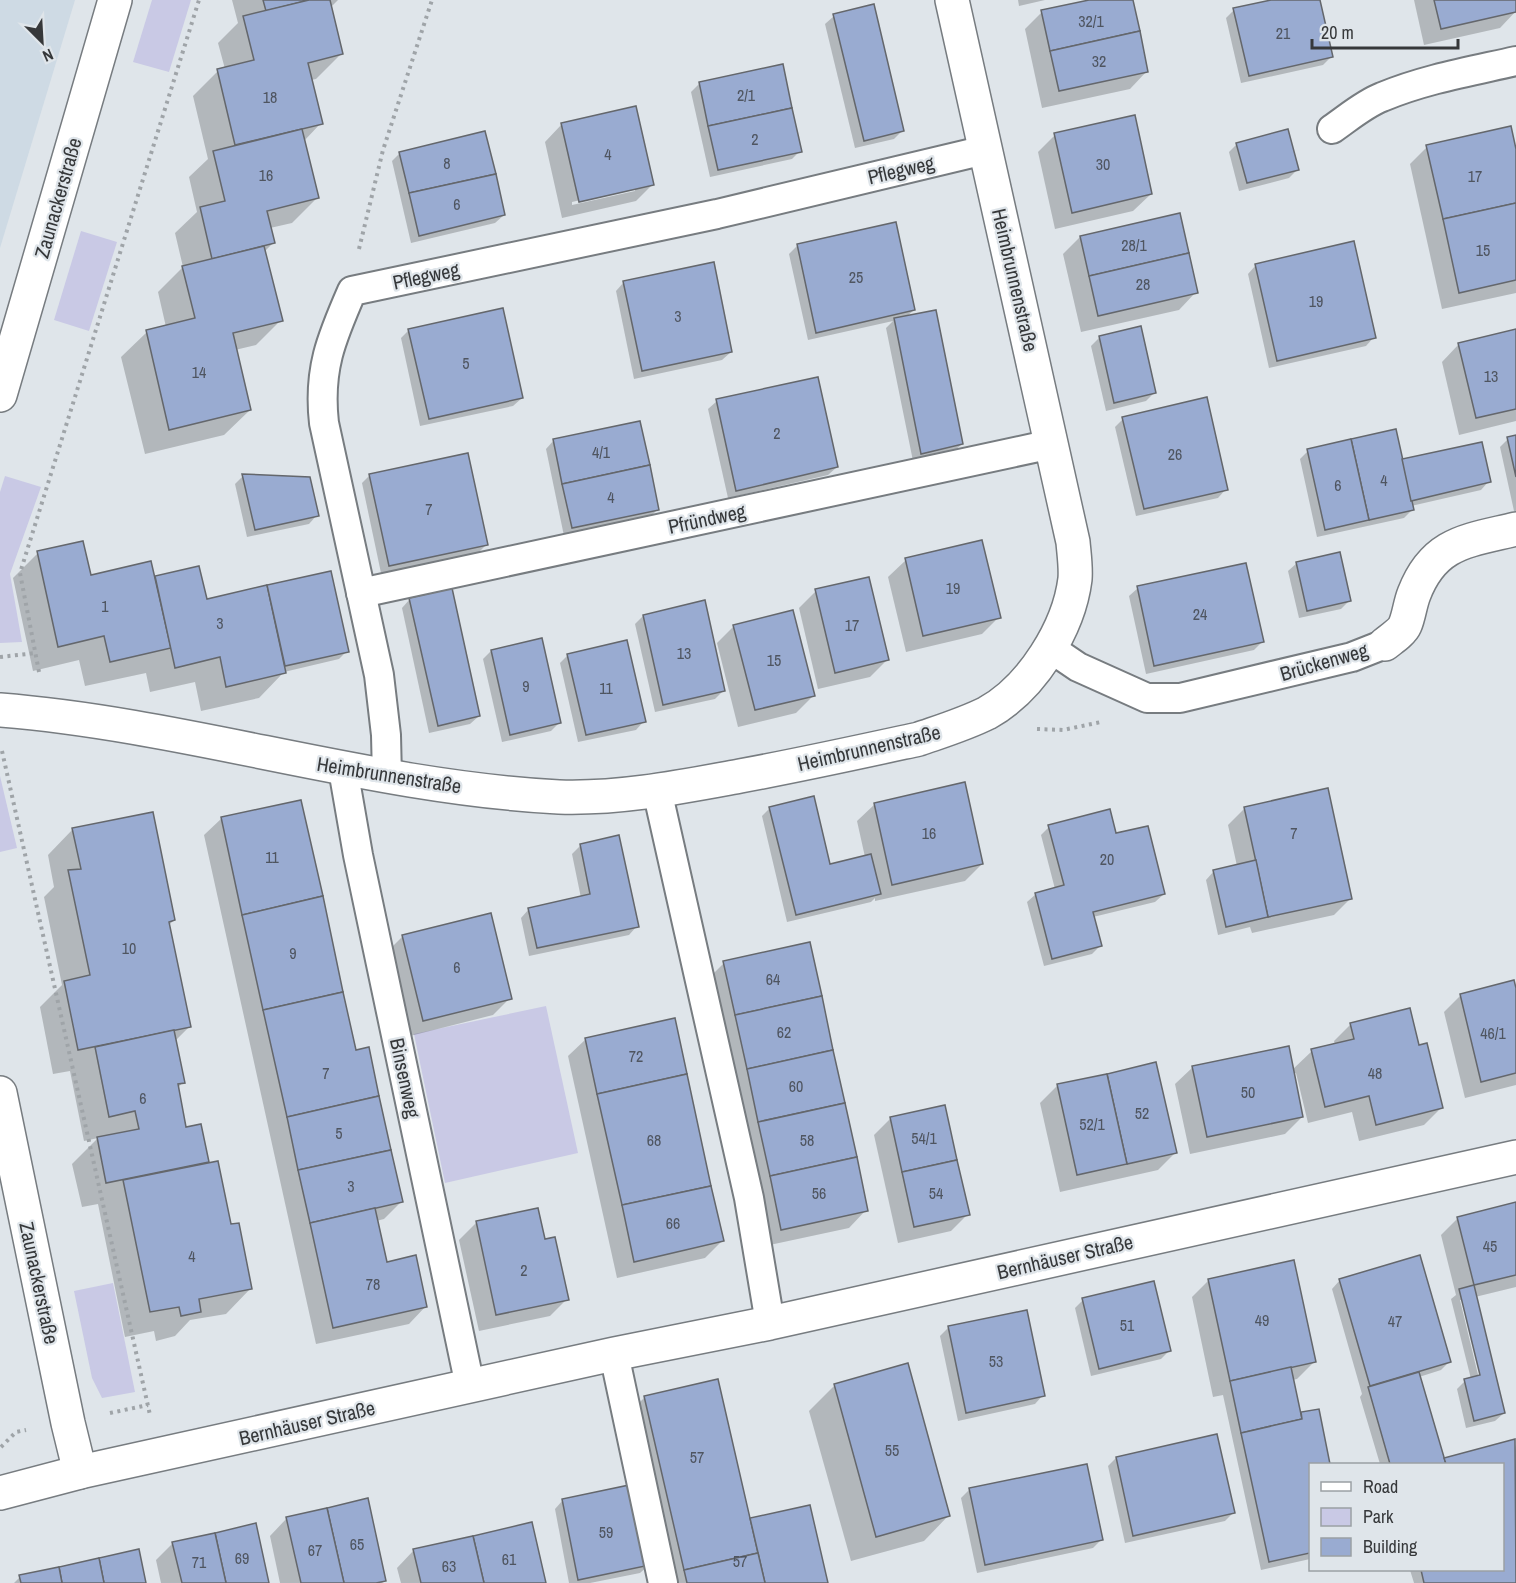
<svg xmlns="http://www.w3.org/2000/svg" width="1516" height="1583" viewBox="0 0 1516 1583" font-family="'Archivo Narrow',sans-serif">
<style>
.built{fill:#cedae4}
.green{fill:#c9c9e5}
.shadow{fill:#0003;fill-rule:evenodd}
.building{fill:#99abd1;stroke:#64676c;stroke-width:1.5}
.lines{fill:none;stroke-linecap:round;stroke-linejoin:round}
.lane-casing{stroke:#777c80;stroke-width:32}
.street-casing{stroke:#777c80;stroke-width:36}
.path{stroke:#9fa4a8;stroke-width:4;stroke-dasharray:3 4.5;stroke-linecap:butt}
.lane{stroke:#fff;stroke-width:28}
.street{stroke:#fff;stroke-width:33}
.labels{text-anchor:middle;stroke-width:4.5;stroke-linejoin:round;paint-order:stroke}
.number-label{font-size:16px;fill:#4f5560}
.street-label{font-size:20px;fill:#36383a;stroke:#dfe5ea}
</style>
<rect width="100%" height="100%" fill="#dfe5ea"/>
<!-- built -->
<polygon class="built" points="0,0 75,0 0,248"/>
<!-- green -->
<g class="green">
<polygon points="152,0 191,0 169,72 133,62"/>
<polygon points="81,231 117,242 89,331 54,320"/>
<polygon points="5,476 41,487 10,574 22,642 0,643 0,492"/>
<polygon points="0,776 17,848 0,852"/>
<polygon points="546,1006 578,1153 445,1183 414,1034"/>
<polygon points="113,1283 135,1392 102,1398 92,1378 74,1291"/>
</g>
<!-- shadow -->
<g class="shadow">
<polygon points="232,0 338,0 330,8 341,54 316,79 311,80 321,123 304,141 317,198 292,223 270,228 273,243 264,252 281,320 256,345 235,350 250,410 224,435 145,454 121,357 147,332 166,327 158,292 183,267 175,233 197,212 189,177 208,159 193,96 218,71 225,69 218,43 238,23"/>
<polygon points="1018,0 1045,0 1019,6"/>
<polygon points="1096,0 1131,0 1147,71 1130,89 1042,108 1025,29 1042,12"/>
<polygon points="1272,0 1318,0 1331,57 1323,65 1241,83 1226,18 1234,10"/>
<polygon points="1414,0 1514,0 1516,11 1500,28 1424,45"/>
<polygon points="834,16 903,130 894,139 855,148 825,24"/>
<polygon points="699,84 800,151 792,159 710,177 691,92"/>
<path d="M562 124 653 184 636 201 562 218 545 142ZM635 187V191L572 205V202Z"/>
<polygon points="1055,135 1151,194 1133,211 1055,229 1038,152"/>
<polygon points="1237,144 1297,170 1289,178 1239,191 1229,152"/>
<polygon points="1427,147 1516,157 1516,293 1442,309 1410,164"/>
<polygon points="400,153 504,215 495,223 411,243 392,161"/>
<polygon points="1080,237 1196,292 1179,310 1081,332 1063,254"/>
<polygon points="797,246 914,310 906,317 962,444 953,452 913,461 886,328 893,321 808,340 789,254"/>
<polygon points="1256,265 1374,337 1366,346 1269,368 1248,274"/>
<polygon points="624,282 731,352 722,360 634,379 616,291"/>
<polygon points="1140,328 1154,393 1146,401 1106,411 1091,346 1099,338"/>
<polygon points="409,330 522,398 513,406 420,426 401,338"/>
<polygon points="1516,331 1516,421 1459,435 1442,362 1459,344"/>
<polygon points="717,401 837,467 828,475 728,498 708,409"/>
<polygon points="1123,419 1226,489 1218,498 1136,516 1115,427"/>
<polygon points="1516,437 1516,511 1514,511 1500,447 1508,439"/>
<polygon points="554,440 658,509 649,518 564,536 546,449"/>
<polygon points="1308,451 1401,461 1489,481 1481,490 1411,506 1412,510 1404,518 1317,537 1300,459"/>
<polygon points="370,475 486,545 478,553 381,573 362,483"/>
<polygon points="243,476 317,515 309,524 247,537 235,484"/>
<polygon points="38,553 90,577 154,578 198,568 205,600 330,572 347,651 339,659 284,672 259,698 201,711 195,682 150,692 146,673 85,686 79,660 33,671 13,578"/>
<polygon points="906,560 999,617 982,634 906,652 888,577"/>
<polygon points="1297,563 1349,601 1341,609 1299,618 1288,571"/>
<polygon points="1138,588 1262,642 1254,650 1146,674 1129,596"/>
<polygon points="816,591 887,660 870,677 818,689 799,608"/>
<polygon points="410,599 479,716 470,724 429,733 402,608"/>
<polygon points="643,616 724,690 715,699 655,712 635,624"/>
<polygon points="734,626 813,696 796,713 738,727 717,643"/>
<polygon points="491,651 560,722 551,731 502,742 483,659"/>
<polygon points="568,655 644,721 636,730 578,742 560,663"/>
<polygon points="875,804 982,864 965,881 875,901 875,898 871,902 787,922 762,816 770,808 829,866 865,857 857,821"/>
<polygon points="1245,808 1351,898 1334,915 1252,933 1250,927 1218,935 1206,880 1214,871 1237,866 1228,825"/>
<polygon points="222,818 355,1052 401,1202 384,1219 376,1221 386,1264 426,1306 409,1324 316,1344 204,835"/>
<polygon points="1049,827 1115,835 1164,894 1155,902 1093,917 1100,946 1092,954 1044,966 1027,902 1036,894 1055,889 1041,835"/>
<polygon points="73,829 174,920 168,926 189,1027 175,1041 183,1082 177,1089 185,1129 200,1126 208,1164 251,1288 226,1314 190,1320 175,1336 156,1341 154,1331 125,1337 98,1204 82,1207 72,1164 98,1138 84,1141 70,1071 53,1074 40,1007 62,985 44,897 54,887 48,855"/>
<polygon points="580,846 637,926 629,935 529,956 521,918 529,909 581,898 572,854"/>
<polygon points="403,936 510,998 493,1015 406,1037 386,953"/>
<polygon points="724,963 866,1210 849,1228 765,1246 707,980"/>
<polygon points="1461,995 1516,995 1516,1085 1465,1098 1444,1012"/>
<polygon points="1351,1024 1418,1047 1441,1108 1424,1125 1359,1141 1352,1112 1308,1123 1296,1073 1293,1074 1302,1117 1285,1134 1190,1154 1175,1084 1193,1067 1292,1070 1312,1051 1335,1045 1334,1041"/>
<polygon points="586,1039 722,1241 705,1258 617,1278 568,1056"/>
<polygon points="1057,1086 1175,1153 1158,1170 1060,1192 1040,1103"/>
<polygon points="891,1118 968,1214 951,1231 898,1243 874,1135"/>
<path d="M1516 1204V1287L1475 1297 1504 1413 1495 1421 1466 1428 1457 1389 1465 1381 1471 1379 1451 1299 1456 1295 1441 1235 1458 1218ZM1460 1300H1463L1483 1382 1480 1383Z"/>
<polygon points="537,1210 544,1241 567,1299 550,1316 479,1331 459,1240 476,1223"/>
<polygon points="1209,1280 1314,1362 1297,1379 1292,1380 1300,1414 1317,1410 1329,1464 1310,1464 1310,1559 1261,1570 1223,1395 1213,1397 1192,1297"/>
<polygon points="1340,1280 1449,1362 1441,1370 1419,1377 1443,1460 1514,1440 1516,1449 1516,1583 1414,1583 1410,1570 1502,1570 1502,1464 1380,1464 1360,1397 1362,1394 1332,1289"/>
<polygon points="1083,1300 1170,1350 1161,1359 1091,1376 1075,1308"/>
<polygon points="948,1328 1043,1395 1035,1404 958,1421 940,1336"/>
<polygon points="907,1365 949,1515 924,1541 851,1561 809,1411 834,1386"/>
<polygon points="645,1397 749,1520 809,1506 827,1583 666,1583 628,1414"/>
<polygon points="1116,1458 1233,1513 1225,1521 1125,1543 1108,1466"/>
<polygon points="969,1490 1101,1540 1093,1548 977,1573 961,1498"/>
<polygon points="563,1500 649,1565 640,1573 590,1583 569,1583 555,1509"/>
<polygon points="287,1518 385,1580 382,1583 280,1583 270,1536"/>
<polygon points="173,1543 268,1583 161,1583 156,1560"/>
<polygon points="414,1550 545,1583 401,1583 397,1568"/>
<polygon points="20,1577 145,1583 14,1583"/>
</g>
<!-- building -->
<g class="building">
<polygon points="263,0 309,0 266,11"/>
<polygon points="309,0 330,0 343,54 308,63 323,124 235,145 217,69 254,60 243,16"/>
<polygon points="1089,0 1133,0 1140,31 1050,51 1041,10"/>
<polygon points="1271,0 1320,0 1333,57 1249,76 1233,8"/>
<polygon points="1434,0 1516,0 1516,12 1441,29"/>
<polygon points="874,4 904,131 864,141 833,14"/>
<polygon points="1140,31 1148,72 1059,91 1050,51"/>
<polygon points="783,64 792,108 708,126 699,82"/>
<polygon points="636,106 654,185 579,202 561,123"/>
<polygon points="792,108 802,152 718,170 708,126"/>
<polygon points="1135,115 1152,194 1072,213 1054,133"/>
<polygon points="1511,126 1516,149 1516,203 1443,219 1426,145"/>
<polygon points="302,129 319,198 267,211 275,243 212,259 200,207 225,201 213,151"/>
<polygon points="1288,129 1299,170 1247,183 1236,143"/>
<polygon points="485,131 496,174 409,193 399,152"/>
<polygon points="496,174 505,215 419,236 409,193"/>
<polygon points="1516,203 1516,280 1459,293 1443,219"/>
<polygon points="1180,213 1189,253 1089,276 1080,236"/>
<polygon points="896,222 915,310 816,333 797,244"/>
<polygon points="1354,241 1376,338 1277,361 1255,264"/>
<polygon points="264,246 283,321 233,333 251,410 169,430 146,330 195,318 182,266"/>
<polygon points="1189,253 1198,293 1098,316 1089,276"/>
<polygon points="714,262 732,352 642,371 623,281"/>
<polygon points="503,308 523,398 429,419 408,329"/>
<polygon points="936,310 963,444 921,454 894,318"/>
<polygon points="1141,326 1156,393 1114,403 1099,336"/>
<polygon points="1516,329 1516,409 1476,418 1458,343"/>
<polygon points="818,377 838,467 736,491 716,399"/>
<polygon points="1207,397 1228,490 1144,509 1122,417"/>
<polygon points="640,421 650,465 562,484 553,439"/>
<polygon points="1396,429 1414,510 1369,520 1351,439"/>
<polygon points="1516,435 1516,477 1507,437"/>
<polygon points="1351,439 1369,520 1325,530 1307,449"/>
<polygon points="1482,442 1491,482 1411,501 1402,459"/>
<polygon points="468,453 488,545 389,566 369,474"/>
<polygon points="650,465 659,510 572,528 562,484"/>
<polygon points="242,474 310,477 319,516 255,530"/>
<polygon points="982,540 1001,618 923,636 905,558"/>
<polygon points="83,541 91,575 151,561 171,648 110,662 104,636 58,647 37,551"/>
<polygon points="1340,552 1351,601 1307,611 1296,562"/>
<polygon points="1246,563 1264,642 1154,666 1137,586"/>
<polygon points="199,566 207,599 267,585 286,673 226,687 220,657 175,668 155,576"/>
<polygon points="331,571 349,652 285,666 267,585"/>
<polygon points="869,577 889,660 835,673 815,589"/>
<polygon points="452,588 480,716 438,726 409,598"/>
<polygon points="705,600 725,691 663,705 643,615"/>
<polygon points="793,610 815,696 755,710 733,625"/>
<polygon points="542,638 561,723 510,735 491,650"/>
<polygon points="627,640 646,722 586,735 567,654"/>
<polygon points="965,782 983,864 892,885 874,803"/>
<polygon points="1328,788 1352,899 1268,917 1244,807"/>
<polygon points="814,796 830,864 871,854 881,894 796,915 769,807"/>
<polygon points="301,800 323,896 242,915 221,817"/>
<polygon points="1110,809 1116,833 1148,826 1165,894 1093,912 1102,946 1052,959 1035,893 1064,885 1048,825"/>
<polygon points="153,812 175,920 169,922 191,1027 78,1050 64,981 90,975 68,870 81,869 72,828"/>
<polygon points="619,835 639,927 537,948 528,908 590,894 580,844"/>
<polygon points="1256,860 1268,917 1226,927 1213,870"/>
<polygon points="323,896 343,992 263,1010 242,915"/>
<polygon points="491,913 512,999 423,1021 402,935"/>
<polygon points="810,942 822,996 735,1015 723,961"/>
<polygon points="1514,980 1516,988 1516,1073 1481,1082 1460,994"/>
<polygon points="343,992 356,1050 369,1047 379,1096 287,1117 263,1010"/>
<polygon points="822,996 833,1050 747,1069 735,1015"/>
<polygon points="1410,1008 1419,1045 1427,1043 1443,1108 1376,1125 1369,1096 1325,1107 1311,1049 1354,1039 1350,1023"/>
<polygon points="675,1018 687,1074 597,1094 585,1038"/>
<polygon points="174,1030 185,1083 178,1084 186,1127 201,1124 209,1162 106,1183 97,1137 139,1129 135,1111 109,1117 95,1047"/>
<polygon points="1289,1046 1303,1117 1207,1137 1192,1066"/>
<polygon points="833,1050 845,1103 758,1122 747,1069"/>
<polygon points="1156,1062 1177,1153 1127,1164 1107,1074"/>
<polygon points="687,1074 711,1186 622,1205 597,1094"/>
<polygon points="1107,1074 1127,1164 1077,1175 1057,1084"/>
<polygon points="379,1096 391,1150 298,1170 287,1117"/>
<polygon points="845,1103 857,1157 770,1176 758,1122"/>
<polygon points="945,1105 957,1160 902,1172 890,1117"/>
<polygon points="391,1150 403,1202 310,1223 298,1170"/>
<polygon points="857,1157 868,1211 781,1230 770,1176"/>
<polygon points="957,1160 970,1215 914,1227 902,1172"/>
<polygon points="218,1161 231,1224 239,1223 252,1289 199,1299 201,1312 181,1316 179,1307 150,1312 123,1180"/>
<polygon points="711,1186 724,1241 634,1262 622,1205"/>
<polygon points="1516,1202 1516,1275 1474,1285 1457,1217"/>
<polygon points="375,1208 387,1262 416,1255 427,1307 333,1328 310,1223"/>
<polygon points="538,1208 545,1239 555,1237 569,1300 496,1315 476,1221"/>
<polygon points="1420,1255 1451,1362 1370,1386 1339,1279"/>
<polygon points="1294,1260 1316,1362 1230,1381 1208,1279"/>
<polygon points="1154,1281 1171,1351 1099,1369 1082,1298"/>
<polygon points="1474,1285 1505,1413 1474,1421 1464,1379 1480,1375 1459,1289"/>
<polygon points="1027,1310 1045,1396 966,1413 948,1326"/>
<polygon points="908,1363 950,1516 876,1537 834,1384"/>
<polygon points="1291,1367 1302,1419 1241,1433 1230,1381"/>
<polygon points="1419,1372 1446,1464 1390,1464 1368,1387"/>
<polygon points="718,1379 758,1553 684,1570 644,1396"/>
<polygon points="1319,1409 1330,1464 1310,1464 1310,1553 1269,1562 1241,1433 1302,1419 1301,1412"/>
<polygon points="1217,1434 1235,1513 1133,1536 1116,1457"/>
<polygon points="1515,1439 1516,1583 1424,1583 1421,1570 1502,1570 1502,1464 1446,1464 1444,1458"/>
<polygon points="1087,1464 1103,1540 985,1565 969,1488"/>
<polygon points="634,1484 650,1565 578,1580 562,1499"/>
<polygon points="368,1498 386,1581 376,1583 344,1583 327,1508"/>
<polygon points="810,1505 828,1583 765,1583 750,1518"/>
<polygon points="327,1508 344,1583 301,1583 286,1517"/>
<polygon points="532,1522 546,1583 484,1583 473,1536"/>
<polygon points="256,1523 269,1583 226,1583 215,1533"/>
<polygon points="215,1533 226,1583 182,1583 172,1542"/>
<polygon points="473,1536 484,1583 421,1583 413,1549"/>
<polygon points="139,1549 146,1583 104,1583 99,1558"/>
<polygon points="758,1553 765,1583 687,1583 684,1570"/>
<polygon points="99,1558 104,1583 62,1583 59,1567"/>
<polygon points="59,1567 62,1583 21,1583 19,1575"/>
</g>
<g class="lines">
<defs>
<g id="lane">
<path d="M1332 129C1348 118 1364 104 1382 97 1425 79 1472 71 1516 61"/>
<polyline points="361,593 1052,444"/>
<polyline points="1050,648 1078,667 1147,698 1180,698 1352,657 1385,644"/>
<polyline points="343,769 358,855 470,1386"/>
<path d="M387 777 386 735 379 675 324 423C318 370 331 339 352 291L717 214 985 150"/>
<polyline points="657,790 749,1198 770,1323"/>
<polyline points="614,1354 663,1583"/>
</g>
<g id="street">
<polyline points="0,395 115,0"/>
<path d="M1385 644C1391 639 1402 632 1405 625 1409 616 1410 604 1414 594 1434 542 1467 541 1516 529"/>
<path d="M0 710C188 725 370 787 559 797 620 799 680 787 740 776 800 765 859 752 919 739 942 731 965 724 987 713 1032 688 1069 628 1075 579 1076 567 1074 554 1073 542L952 0"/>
<polyline points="0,1093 68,1423 80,1472"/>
<polyline points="0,1493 80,1472 614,1354 770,1323 1516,1157"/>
</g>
</defs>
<!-- lane casing -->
<use href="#lane" class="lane-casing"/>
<!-- street casing -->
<use href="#street" class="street-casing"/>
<!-- path -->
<g class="path">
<polyline points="359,249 383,150 432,0"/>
<polyline points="0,657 36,653"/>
<polyline points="39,672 20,573 199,0"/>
<polyline points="1037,729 1063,730 1101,722"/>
<polyline points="2,751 150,1415"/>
<polyline points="110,1413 148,1405"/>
<polyline points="1,1447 16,1432 26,1430"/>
</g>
<!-- lane -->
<use href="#lane" class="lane"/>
<!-- street -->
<use href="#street" class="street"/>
</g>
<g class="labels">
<!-- number labels -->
<g class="number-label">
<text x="1091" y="27">32/1</text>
<text x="1283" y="39">21</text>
<text x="1099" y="67">32</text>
<text x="746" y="101">2/1</text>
<text x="270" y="103">18</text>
<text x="755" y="145">2</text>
<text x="608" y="160">4</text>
<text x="447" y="169">8</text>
<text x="1103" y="170">30</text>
<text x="266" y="181">16</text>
<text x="1475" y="182">17</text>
<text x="457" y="210">6</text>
<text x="1134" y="251">28/1</text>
<text x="1483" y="256">15</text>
<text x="856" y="283">25</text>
<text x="1143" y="290">28</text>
<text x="1316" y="307">19</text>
<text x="678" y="322">3</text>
<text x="466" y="369">5</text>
<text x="199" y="378">14</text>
<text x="1491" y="382">13</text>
<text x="777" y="439">2</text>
<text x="601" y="458">4/1</text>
<text x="1175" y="460">26</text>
<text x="1384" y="486">4</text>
<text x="1338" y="491">6</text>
<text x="611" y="503">4</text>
<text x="429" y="515">7</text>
<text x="953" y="594">19</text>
<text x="105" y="612">1</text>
<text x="1200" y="620">24</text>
<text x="220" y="629">3</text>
<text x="852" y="631">17</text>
<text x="684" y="659">13</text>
<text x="774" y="666">15</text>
<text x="526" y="692">9</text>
<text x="606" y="694">11</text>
<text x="929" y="839">16</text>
<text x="1294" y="839">7</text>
<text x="272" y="863">11</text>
<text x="1107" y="865">20</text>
<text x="129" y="954">10</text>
<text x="293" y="959">9</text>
<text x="457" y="973">6</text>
<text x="773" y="985">64</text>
<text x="784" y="1038">62</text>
<text x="1493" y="1039">46/1</text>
<text x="636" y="1062">72</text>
<text x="326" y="1079">7</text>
<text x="1375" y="1079">48</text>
<text x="796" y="1092">60</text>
<text x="1248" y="1098">50</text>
<text x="143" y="1104">6</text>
<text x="1142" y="1119">52</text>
<text x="1092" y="1130">52/1</text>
<text x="339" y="1139">5</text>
<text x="924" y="1144">54/1</text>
<text x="654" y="1146">68</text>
<text x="807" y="1146">58</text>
<text x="351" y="1192">3</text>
<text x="819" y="1199">56</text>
<text x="936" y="1199">54</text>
<text x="673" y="1229">66</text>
<text x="1490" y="1252">45</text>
<text x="192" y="1262">4</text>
<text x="524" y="1276">2</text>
<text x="373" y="1290">78</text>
<text x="1262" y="1326">49</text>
<text x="1395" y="1327">47</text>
<text x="1127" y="1331">51</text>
<text x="996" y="1367">53</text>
<text x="892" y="1456">55</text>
<text x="697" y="1463">57</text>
<text x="606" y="1538">59</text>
<text x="357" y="1550">65</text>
<text x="315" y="1556">67</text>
<text x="242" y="1564">69</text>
<text x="509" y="1565">61</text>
<text x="740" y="1567">57</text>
<text x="199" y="1568">71</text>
<text x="449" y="1572">63</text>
</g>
<!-- street labels -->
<g class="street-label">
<text transform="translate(901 170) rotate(-13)" y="7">Pflegweg</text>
<text transform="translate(58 198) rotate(-74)" y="7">Zaunackerstraße</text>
<text transform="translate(426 276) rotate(-12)" y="7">Pflegweg</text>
<text transform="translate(1015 280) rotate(77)" y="7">Heimbrunnenstraße</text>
<text transform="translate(707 519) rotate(-12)" y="7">Pfründweg</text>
<text transform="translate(1324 662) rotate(-16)" y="7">Brückenweg</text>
<text transform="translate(869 748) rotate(-13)" y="7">Heimbrunnenstraße</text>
<text transform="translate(389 775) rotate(9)" y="7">Heimbrunnenstraße</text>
<text transform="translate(405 1078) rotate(78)" y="7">Binsenweg</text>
<text transform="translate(1065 1257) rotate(-13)" y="7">Bernhäuser Straße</text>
<text transform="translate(39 1283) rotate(78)" y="7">Zaunackerstraße</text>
<text transform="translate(307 1423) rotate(-13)" y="7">Bernhäuser Straße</text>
</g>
</g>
<!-- legend -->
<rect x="1309" y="1463" width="195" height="108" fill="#dfe5ea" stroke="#9ba0a4" stroke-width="1.5"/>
<rect x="1321" y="1482" width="30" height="9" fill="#ffffff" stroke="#9ba0a4" stroke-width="1.5"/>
<text x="1363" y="1493" font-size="18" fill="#36383a">Road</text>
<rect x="1321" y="1508" width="30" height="18" fill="#c9c9e5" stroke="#9ba0a4" stroke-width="1.5"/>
<text x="1363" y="1523" font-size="18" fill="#36383a">Park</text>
<rect x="1321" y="1538" width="30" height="18" fill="#99abd1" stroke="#9ba0a4" stroke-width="1.5"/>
<text x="1363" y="1553" font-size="18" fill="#36383a">Building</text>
<!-- north arrow -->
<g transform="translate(42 42) rotate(156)" stroke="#dfe5ea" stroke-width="4.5" paint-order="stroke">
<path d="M0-4.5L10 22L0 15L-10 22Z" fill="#36383a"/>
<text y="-9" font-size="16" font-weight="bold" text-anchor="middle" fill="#36383a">N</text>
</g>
<!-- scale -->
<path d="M1312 39v9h146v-9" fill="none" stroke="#36383a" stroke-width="3"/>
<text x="1321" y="39" font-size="18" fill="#36383a" stroke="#dfe5ea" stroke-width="4.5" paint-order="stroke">20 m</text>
</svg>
